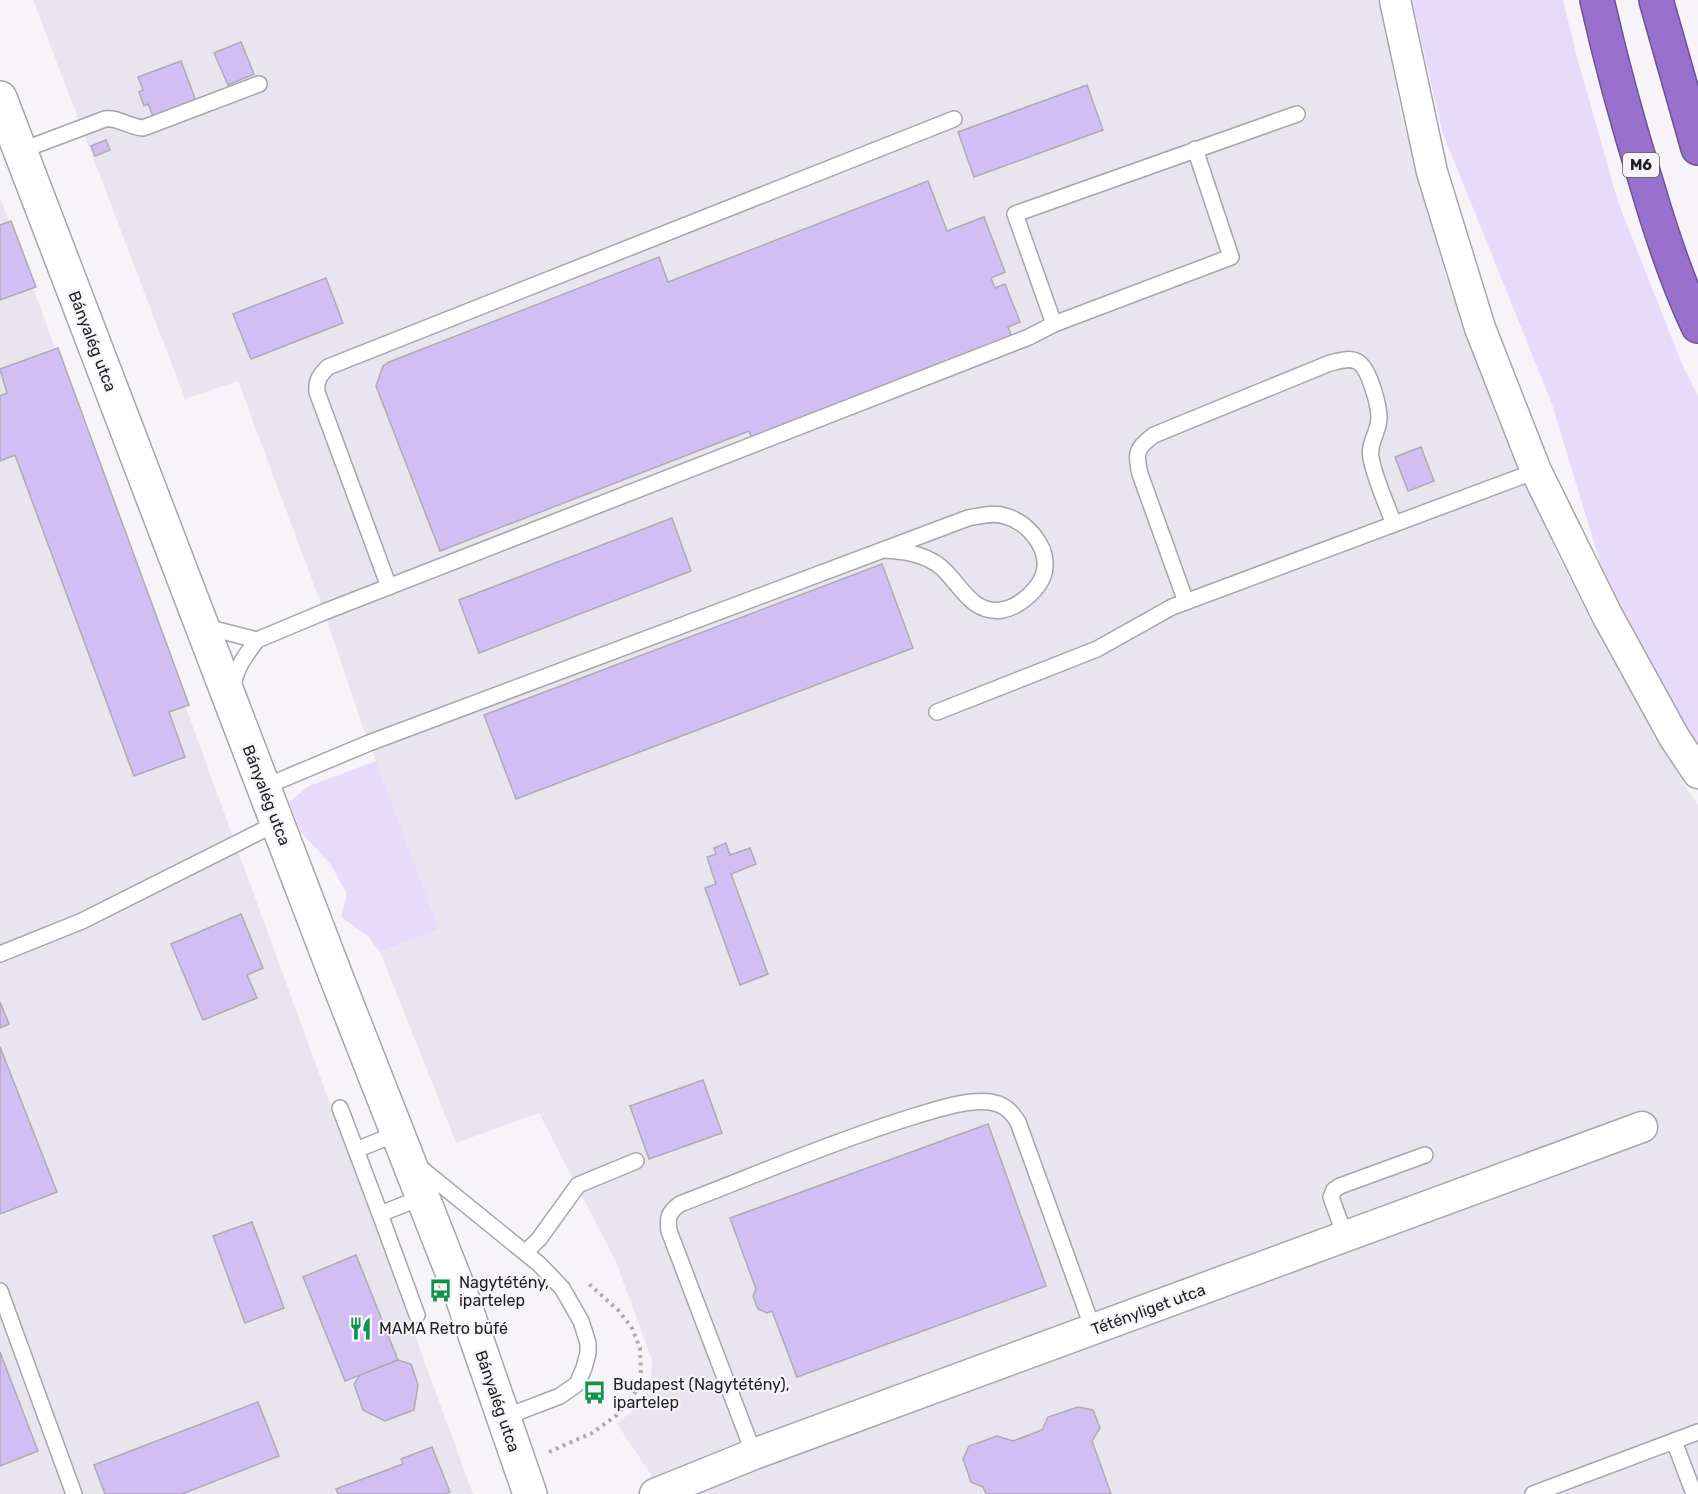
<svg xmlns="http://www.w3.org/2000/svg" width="1698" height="1494" viewBox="0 0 1698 1494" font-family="Rubik,sans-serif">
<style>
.built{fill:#e9e5f0}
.green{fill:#e7dbfb}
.building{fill:#d3bef3;stroke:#adacb0;stroke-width:1.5}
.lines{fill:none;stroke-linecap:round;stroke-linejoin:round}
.lane-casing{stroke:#a6a5a9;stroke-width:18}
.street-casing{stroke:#a6a5a9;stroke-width:33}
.secondary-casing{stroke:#a6a5a9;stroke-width:36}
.highway-casing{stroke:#6e5390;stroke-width:36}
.path{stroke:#aeacb0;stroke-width:4;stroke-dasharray:3 4.5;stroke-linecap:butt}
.lane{stroke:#fff;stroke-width:15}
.street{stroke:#fff;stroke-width:30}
.secondary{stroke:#fff;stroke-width:33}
.highway{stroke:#9970cd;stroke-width:33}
.labels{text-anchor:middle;stroke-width:4.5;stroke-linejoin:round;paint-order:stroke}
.shield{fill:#f6f4f9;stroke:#605e61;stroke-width:1.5}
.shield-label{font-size:15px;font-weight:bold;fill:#1f1e20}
.street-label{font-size:16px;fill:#1f1e20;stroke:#f6f4f9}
.poi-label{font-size:16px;fill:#1f1e20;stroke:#f6f4f9;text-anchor:start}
</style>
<rect width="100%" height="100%" fill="#f6f4f9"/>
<!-- built -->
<g class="built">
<polygon points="33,0 1379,0 1403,121 1446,277 1498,419 1560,559 1619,672 1688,791 1698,805 1698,1494 656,1494 650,1473 617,1424 642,1402 651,1380 652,1360 616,1262 539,1113 456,1143 380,952 439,929 363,727 324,612 238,381 185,399"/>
<polygon points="0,197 343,1139 473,1494 0,1494"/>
</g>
<!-- green -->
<g class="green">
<polygon points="1412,0 1563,0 1577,57 1618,202 1682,364 1698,396 1698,746 1678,716 1604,576 1552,404 1442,131"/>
<polygon points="376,761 439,929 380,952 368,936 341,917 347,894 331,865 301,832 289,802 309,786"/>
</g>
<!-- building -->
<g class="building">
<polygon points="241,42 254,74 228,85 214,53"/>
<polygon points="181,61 196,101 153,116 148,104 144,106 139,92 143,90 138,77"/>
<polygon points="1087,85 1103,130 974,177 958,132"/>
<polygon points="106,140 110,150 95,156 91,146"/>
<polygon points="928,181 947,231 984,217 1005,272 991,278 995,288 1005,284 1020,322 1008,327 1013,340 753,441 749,431 440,551 376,386 383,366 389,362 659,257 668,282"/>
<polygon points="11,221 36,287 0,300 0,225"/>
<polygon points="326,278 343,323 251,359 233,314"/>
<polygon points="58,348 189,705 169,712 185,757 134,776 15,455 0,461 0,396 7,393 0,369"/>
<polygon points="1421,447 1434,481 1408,491 1395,457"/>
<polygon points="672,518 691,571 479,653 459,600"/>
<polygon points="882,564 913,648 516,799 484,715"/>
<polygon points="726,843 730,855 750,848 756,864 731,874 768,974 740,985 705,888 716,884 707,857 716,854 714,848"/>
<polygon points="241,914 263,968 247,975 257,998 203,1020 171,944"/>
<polygon points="0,1002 9,1024 0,1028"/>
<polygon points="0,1047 57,1192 0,1214"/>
<polygon points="703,1080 722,1133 649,1159 630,1106"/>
<polygon points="988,1124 1046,1286 797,1377 772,1311 767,1313 758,1309 753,1296 756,1289 730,1218"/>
<polygon points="252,1222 284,1308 245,1323 213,1236"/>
<polygon points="356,1255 398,1360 345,1381 303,1277"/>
<polygon points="0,1352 38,1451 0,1466"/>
<polygon points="398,1360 411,1364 418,1385 414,1410 385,1421 363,1410 354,1384 360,1375"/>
<polygon points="258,1402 279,1456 182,1494 105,1494 94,1465"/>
<polygon points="1078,1407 1093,1410 1100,1428 1092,1441 1111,1494 986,1494 983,1487 971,1482 963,1459 969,1446 997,1436 1013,1441 1042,1430 1048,1417"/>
<polygon points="432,1447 450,1492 445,1494 338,1494 336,1489 403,1464 401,1459"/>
</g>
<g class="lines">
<defs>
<g id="lane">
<path d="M20 151 105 119C118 117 129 127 143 128L259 84"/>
<polyline points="1054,324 1015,214 1297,114"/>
<path d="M389 587 317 392C316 380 320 375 328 367L954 119"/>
<path d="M1186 602 1140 474C1135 453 1136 448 1154 435L1330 363C1339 361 1349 357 1358 362 1369 368 1379 405 1379 418 1379 432 1368 443 1371 458 1374 476 1387 506 1394 524"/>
<polyline points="206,622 214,629 257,640 324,612 1029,337 1054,324 1231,257 1195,149"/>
<path d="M233 690C234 670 245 656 257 640"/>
<polyline points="937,712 1097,649 1172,607 1536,471"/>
<path d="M264 787 369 743 968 518C980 516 993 512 1005 516 1025 521 1047 544 1045 567 1044 586 1020 607 1002 610 969 615 958 578 937 564 920 553 903 551 884 550"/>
<polyline points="0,954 82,921 277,823"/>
<polyline points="340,1108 356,1150"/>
<polyline points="398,1133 356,1150 380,1214 423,1197"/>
<polyline points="417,1165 539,1264 562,1288 581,1321 588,1343 588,1353 584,1368 577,1384 560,1396 505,1417"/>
<polyline points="380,1214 417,1315"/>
<polyline points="1345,1236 1331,1197 1334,1190 1340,1186 1425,1155"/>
<polyline points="526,1252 539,1239 578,1185 636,1161"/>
<polyline points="0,1291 74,1494"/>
<polyline points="1674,1441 1694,1494"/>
<path d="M754 1454 669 1231C667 1217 669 1212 680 1204 758 1174 837 1140 918 1115 938 1109 969 1099 990 1102 1004 1104 1011 1111 1018 1122L1093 1329"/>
<polyline points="1533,1494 1698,1432"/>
</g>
<g id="street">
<polyline points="1395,0 1432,172 1480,328 1536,471 1607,615 1674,737 1698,773"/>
<polyline points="655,1494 754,1454 1642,1127"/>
</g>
<polyline id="secondary" points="0,98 337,979 463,1300 530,1494"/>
<g id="highway">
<path d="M1597 0C1611 62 1628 124 1647 185 1661 233 1677 281 1698 326"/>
<polyline points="1656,0 1698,148"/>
</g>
</defs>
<!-- lane casing -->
<use href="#lane" class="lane-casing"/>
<!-- street casing -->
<use href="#street" class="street-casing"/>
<!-- secondary casing -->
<use href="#secondary" class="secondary-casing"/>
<!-- highway casing -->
<use href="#highway" class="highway-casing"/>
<!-- path -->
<polyline class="path" points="549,1452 592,1433 617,1415 638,1389 641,1374 640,1348 632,1328 619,1311 589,1284"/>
<!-- lane -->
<use href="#lane" class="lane"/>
<!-- street -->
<use href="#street" class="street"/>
<!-- secondary -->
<use href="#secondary" class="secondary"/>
<!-- highway -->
<use href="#highway" class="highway"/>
</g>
<!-- icons -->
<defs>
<symbol id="bus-bare" viewBox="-9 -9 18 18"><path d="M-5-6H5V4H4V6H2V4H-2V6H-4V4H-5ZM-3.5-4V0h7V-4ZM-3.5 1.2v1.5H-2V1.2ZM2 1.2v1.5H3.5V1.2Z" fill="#13914d" stroke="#f6f4f9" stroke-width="2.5" paint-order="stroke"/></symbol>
<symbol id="restaurant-bare" viewBox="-9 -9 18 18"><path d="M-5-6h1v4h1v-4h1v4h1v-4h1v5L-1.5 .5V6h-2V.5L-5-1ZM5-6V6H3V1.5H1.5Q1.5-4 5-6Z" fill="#13914d" stroke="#f6f4f9" stroke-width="2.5" paint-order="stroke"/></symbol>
</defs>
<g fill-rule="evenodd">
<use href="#bus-bare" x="424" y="1274" width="33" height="33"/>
<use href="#restaurant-bare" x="344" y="1312" width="33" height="33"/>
<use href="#bus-bare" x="578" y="1376" width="33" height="33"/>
</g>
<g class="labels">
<!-- shield labels -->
<rect class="shield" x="1623" y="153" width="36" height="24" rx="4.5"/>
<g class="shield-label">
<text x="1641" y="170">M6</text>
</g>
<!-- street labels -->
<g class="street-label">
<text transform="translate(93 341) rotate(69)" y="6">Bányalég utca</text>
<text transform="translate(267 795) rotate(69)" y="6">Bányalég utca</text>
<text transform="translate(1148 1309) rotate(-20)" y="6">Tétényliget utca</text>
<text transform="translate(498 1401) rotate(71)" y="6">Bányalég utca</text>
</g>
<!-- poi labels -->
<g class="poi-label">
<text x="459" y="1288">Nagytétény,<tspan x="459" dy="18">ipartelep</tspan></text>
<text x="379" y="1334">MAMA Retro büfé</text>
<text x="613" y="1390">Budapest (Nagytétény),<tspan x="613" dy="18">ipartelep</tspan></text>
</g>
</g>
</svg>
